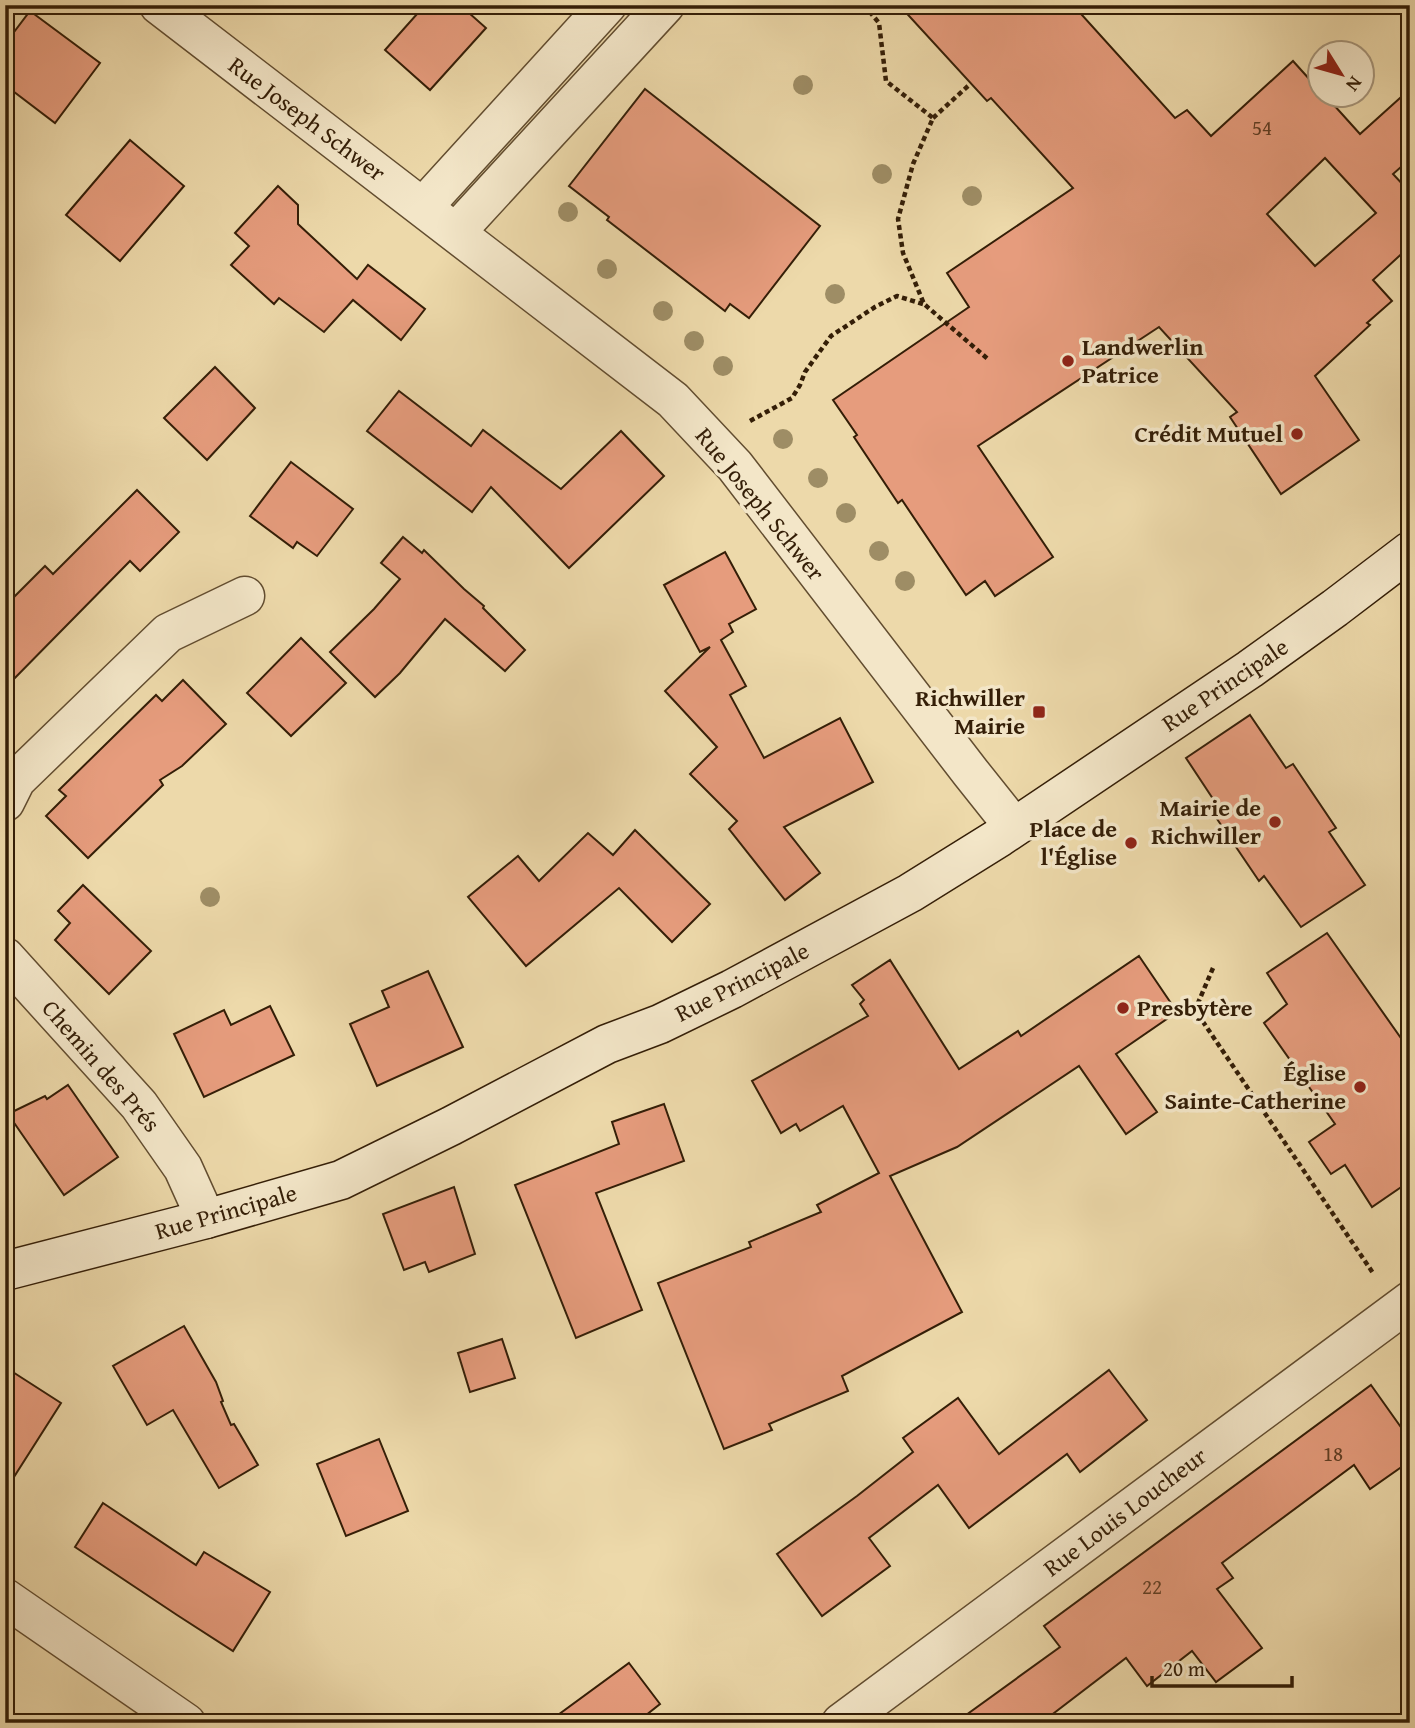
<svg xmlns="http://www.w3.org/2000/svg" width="1415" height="1728" viewBox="0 0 1415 1728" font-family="'Gentium Book Plus',serif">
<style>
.building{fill:#e69c7d;stroke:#341e07;stroke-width:2;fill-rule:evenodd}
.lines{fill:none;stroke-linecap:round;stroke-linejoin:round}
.minor-casing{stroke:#624d30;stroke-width:41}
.secondary-casing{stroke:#341e07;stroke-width:41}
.path{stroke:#341e07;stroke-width:4.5;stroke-dasharray:5 3.5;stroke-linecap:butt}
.minor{stroke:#f3e6c8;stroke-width:38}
.secondary{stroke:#f3e6c8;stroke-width:38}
.tree{fill:#9e8d65}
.poi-dot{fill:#8f2418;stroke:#f3e6c8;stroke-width:2.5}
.labels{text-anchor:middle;stroke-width:7;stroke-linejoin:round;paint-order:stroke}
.number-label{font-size:21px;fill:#603e24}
.street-label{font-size:24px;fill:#341e07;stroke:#f3e6c8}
.poi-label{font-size:24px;font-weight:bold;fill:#341e07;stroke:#f3e6c8;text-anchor:end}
</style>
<rect width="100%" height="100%" fill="#edd9aa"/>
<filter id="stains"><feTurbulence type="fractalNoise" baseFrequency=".00286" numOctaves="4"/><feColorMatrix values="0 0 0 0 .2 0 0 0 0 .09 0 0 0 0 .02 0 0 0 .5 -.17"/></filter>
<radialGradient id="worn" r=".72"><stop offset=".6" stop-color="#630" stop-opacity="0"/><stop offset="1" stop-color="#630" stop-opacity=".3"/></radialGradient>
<!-- building -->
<g class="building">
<polygon points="425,5 460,5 486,28 430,90 385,50"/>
<path d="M899 5H1073L1175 118 1187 110 1211 136 1293 61 1320 91V94H1324L1360 134 1410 89V159L1393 174 1405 187 1410 183V249L1408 248 1373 280 1392 301 1367 323 1370 325 1315 376 1359 440 1281 494 1230 417 1237 412 1159 327 978 446 1053 557 995 596 985 581 966 595 902 500 898 503 854 437 857 435 833 400 969 307 947 273 1073 188 991 98 987 101ZM1325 158 1376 213 1315 266 1267 214Z"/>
<polygon points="30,11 100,63 55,123 5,85 5,44"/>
<polygon points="645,89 820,226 749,318 730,304 725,311 607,220 609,217 569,186"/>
<polygon points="130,140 184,186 120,261 66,215"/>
<polygon points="278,186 298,205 298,224 357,279 368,265 425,309 401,340 353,300 324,332 279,298 274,304 231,265 249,246 235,233"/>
<polygon points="215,367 255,408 207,460 164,418"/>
<polygon points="399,391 471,446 483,430 561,489 621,431 664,476 569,568 491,487 472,512 367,431"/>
<polygon points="291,462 353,509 317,556 297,542 293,548 250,516"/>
<polygon points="137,490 179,532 140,571 130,561 5,688 5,606 45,566 53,574"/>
<polygon points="403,537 422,553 424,550 464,589 484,606 483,608 525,650 505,671 445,619 400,673 375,697 330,652 374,609 400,579 381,563"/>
<polygon points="725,552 756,609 729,624 733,632 721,640 746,686 730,695 764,758 840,718 873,782 784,827 820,873 785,900 729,829 737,821 690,774 717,747 665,691 710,647 700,652 664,585"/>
<polygon points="301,638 346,683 291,736 247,693"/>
<polygon points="183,680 226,724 182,766 160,780 163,785 88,858 46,816 66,796 59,790 156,695 162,701"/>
<polygon points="1250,715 1286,768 1293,764 1336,828 1329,832 1365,885 1301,927 1264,876 1259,881 1215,816 1221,811 1186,758"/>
<polygon points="635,830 710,904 672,942 619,888 526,966 468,897 518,856 539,881 588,833 613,855"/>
<polygon points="83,885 151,951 109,994 55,940 70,923 58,911"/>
<polygon points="1327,933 1410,1051 1410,1181 1372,1207 1345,1165 1331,1174 1309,1142 1335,1124 1264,1023 1287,1004 1267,973"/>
<polygon points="1139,956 1177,1012 1116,1054 1157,1112 1126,1134 1079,1066 957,1147 890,1176 962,1312 842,1376 848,1391 769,1424 772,1430 724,1449 658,1283 751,1247 749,1242 821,1212 817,1205 879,1173 843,1106 800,1131 796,1124 781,1133 752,1081 868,1016 860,1004 864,1000 852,985 890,960 959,1069 1018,1031 1021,1036"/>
<polygon points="428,971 463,1047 377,1086 350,1024 389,1007 382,991"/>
<polygon points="270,1006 294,1055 204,1097 174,1034 224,1010 231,1025"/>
<polygon points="68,1085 118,1157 64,1195 8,1114 45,1096 47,1099"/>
<polygon points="664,1104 684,1161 596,1193 642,1310 576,1338 515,1185 619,1144 612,1122"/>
<polygon points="454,1187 475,1254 429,1272 425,1262 404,1270 383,1214"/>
<polygon points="184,1326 216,1382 223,1401 221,1402 231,1425 234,1424 258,1465 219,1488 173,1410 147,1425 113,1366"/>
<polygon points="502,1339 515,1378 470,1392 458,1353"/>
<polygon points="5,1367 61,1403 5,1491"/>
<polygon points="1109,1370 1147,1420 1080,1472 1067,1454 969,1528 938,1485 869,1538 890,1566 822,1616 777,1554 857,1496 913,1452 903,1438 958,1398 999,1454"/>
<polygon points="1371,1385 1410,1440 1410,1461 1370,1489 1354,1465 1222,1563 1233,1578 1217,1589 1262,1648 1216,1682 1192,1651 1147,1686 1126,1658 1041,1723 955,1723 1060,1647 1044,1626"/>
<polygon points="379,1439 408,1511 346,1536 317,1464"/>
<polygon points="103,1503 196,1565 204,1552 270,1592 233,1651 177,1615 75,1547"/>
<polygon points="629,1663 660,1704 636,1723 547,1723"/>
</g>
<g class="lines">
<defs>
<g id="minor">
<polyline points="159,5 673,400 735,466 971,773 1014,827"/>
<polyline points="423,207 607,5"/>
<polyline points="456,232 665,5"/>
<polyline points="5,802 16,780 168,633 245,596"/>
<polyline points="5,957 139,1105 183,1168 206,1219"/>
<polyline points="5,1598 186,1723"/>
<polyline points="841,1723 1410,1301"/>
</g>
<polyline id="secondary" points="5,1271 206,1219 341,1180 451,1126 607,1044 660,1024 732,989 910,893 1000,837 1250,669 1335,608 1410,551"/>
</defs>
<!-- minor casing -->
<use href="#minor" class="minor-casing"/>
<!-- secondary casing -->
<use href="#secondary" class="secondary-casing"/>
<!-- path -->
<g class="path">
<polyline points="864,5 879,23 886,81 933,118 913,164 898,219 903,253 924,304 989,360"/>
<polyline points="933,118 968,86"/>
<polyline points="750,421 792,398 800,385 805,372 831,336 875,307 897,296 923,304"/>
<polyline points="1213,968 1195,1010 1373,1273"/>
</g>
<!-- minor -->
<use href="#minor" class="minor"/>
<!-- secondary -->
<use href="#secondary" class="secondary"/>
</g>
<!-- trees -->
<g class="tree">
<circle cx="803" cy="85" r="10"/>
<circle cx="882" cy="174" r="10"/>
<circle cx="972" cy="196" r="10"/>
<circle cx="568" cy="212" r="10"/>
<circle cx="607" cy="269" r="10"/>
<circle cx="835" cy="294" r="10"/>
<circle cx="663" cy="311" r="10"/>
<circle cx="694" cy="341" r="10"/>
<circle cx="723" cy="366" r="10"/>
<circle cx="783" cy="439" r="10"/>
<circle cx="818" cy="478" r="10"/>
<circle cx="846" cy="513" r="10"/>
<circle cx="879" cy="551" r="10"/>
<circle cx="905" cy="581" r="10"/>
<circle cx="210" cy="897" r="10"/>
</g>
<!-- markers -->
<g class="poi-dot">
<circle cx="1068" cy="361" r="7"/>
<circle cx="1297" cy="434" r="7"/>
<rect x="1032" y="705" width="14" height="14" rx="3.5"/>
<circle cx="1275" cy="822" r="7"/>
<circle cx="1131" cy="843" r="7"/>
<circle cx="1123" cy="1008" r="7"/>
<circle cx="1360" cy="1087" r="7"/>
</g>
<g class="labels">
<!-- number labels -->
<g class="number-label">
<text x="1262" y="135">54</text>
<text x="1333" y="1461">18</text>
<text x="1152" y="1594">22</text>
</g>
<!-- street labels -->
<g class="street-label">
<text transform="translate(307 119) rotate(37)" y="8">Rue Joseph Schwer</text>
<text transform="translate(760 504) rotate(51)" y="8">Rue Joseph Schwer</text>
<text transform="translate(1225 685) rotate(-34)" y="8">Rue Principale</text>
<text transform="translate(742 982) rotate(-27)" y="8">Rue Principale</text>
<text transform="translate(101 1066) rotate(49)" y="8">Chemin des Prés</text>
<text transform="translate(226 1212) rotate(-16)" y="8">Rue Principale</text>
<text transform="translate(1125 1512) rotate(-37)" y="8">Rue Louis Loucheur</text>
</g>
<!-- poi labels -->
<g class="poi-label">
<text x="1082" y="355" text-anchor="start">Landwerlin<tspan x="1082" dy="28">Patrice</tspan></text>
<text x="1283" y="442">Crédit Mutuel</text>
<text x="1025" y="706">Richwiller<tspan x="1025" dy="28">Mairie</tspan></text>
<text x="1261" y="816">Mairie de<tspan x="1261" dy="28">Richwiller</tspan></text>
<text x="1117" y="837">Place de<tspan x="1117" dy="28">l'Église</tspan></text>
<text x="1137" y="1016" text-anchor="start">Presbytère</text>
<text x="1346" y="1081">Église<tspan x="1346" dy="28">Sainte-Catherine</tspan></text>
</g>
</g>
<!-- margin -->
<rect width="1415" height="1728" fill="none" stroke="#edd9aa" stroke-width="28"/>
<rect x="7" y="7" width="1401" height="1714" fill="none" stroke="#341e07" stroke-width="3.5"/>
<rect x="14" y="14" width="1387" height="1700" fill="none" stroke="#341e07" stroke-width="2"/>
<!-- north arrow -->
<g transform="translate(1341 74) rotate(127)"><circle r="33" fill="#f3e6c8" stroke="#a7967b" stroke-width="2"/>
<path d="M0-5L12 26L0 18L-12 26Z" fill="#8f2418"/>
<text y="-10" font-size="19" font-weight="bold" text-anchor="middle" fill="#341e07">N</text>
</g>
<!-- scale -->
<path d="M1152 1676v10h140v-10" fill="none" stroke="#341e07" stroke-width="3.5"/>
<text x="1163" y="1676" font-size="21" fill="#341e07" stroke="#f3e6c8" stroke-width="5" paint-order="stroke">20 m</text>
<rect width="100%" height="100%" filter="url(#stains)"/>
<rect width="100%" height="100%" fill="url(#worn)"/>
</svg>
